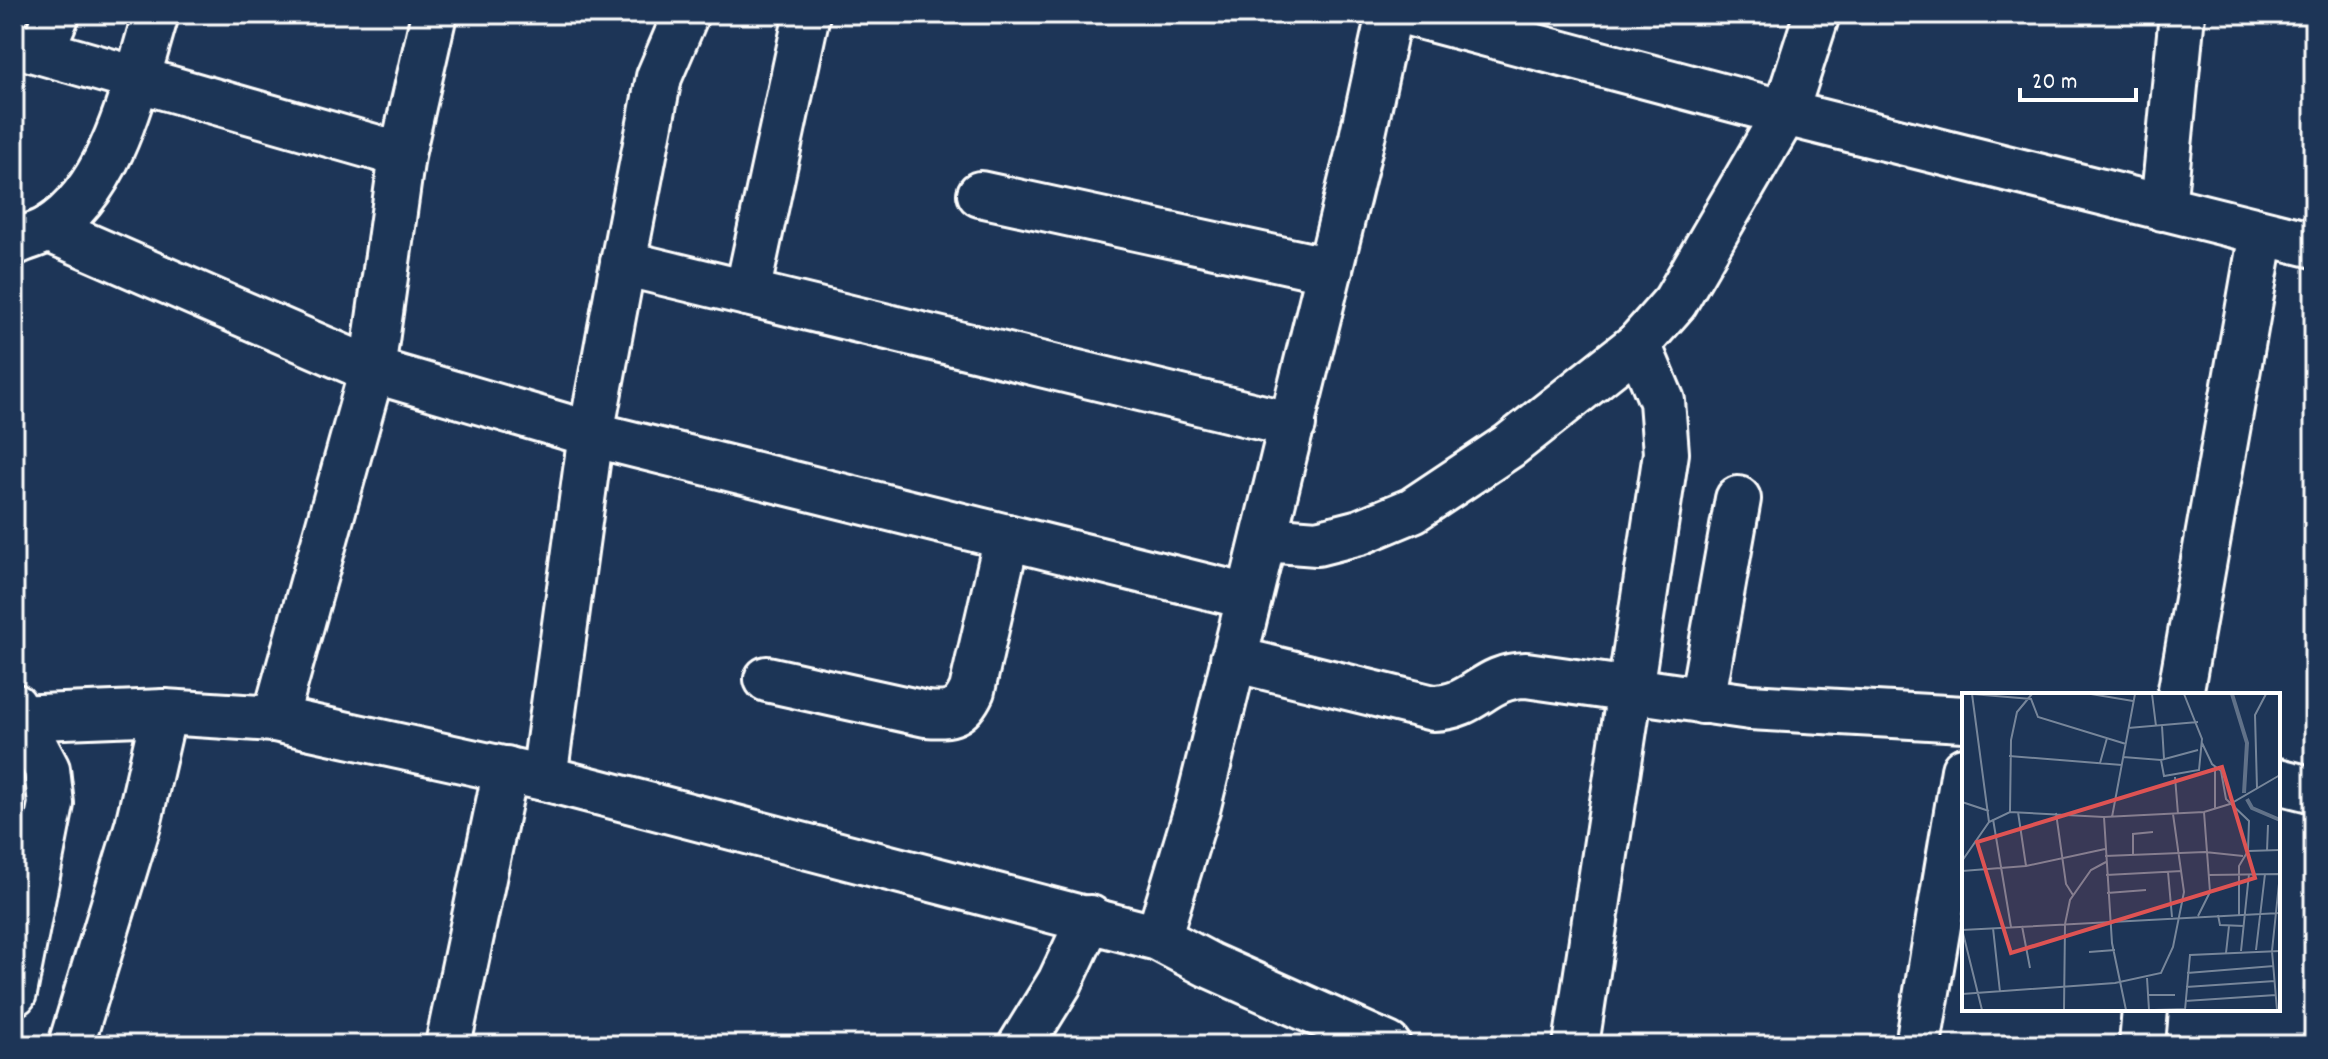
<svg xmlns="http://www.w3.org/2000/svg" width="2328" height="1059" viewBox="0 0 2328 1059" font-family="Dekko,sans-serif">
<style>
.lines{fill:none;stroke-linecap:round;stroke-linejoin:round}
.street-casing{stroke:#fff;stroke-width:50}
.secondary-casing{stroke:#fff;stroke-width:50}
.street{stroke:#1d3557;stroke-width:44}
.secondary{stroke:#1d3557;stroke-width:44}
.inset-river{fill:none;stroke:#617289;stroke-width:4}
.inset-road{fill:none;stroke:#77869a;stroke-width:2}
.view{fill:#de5353;fill-opacity:0.15;stroke:#de5353;stroke-width:4}
.inset-edge{fill:none;stroke:#fff;stroke-width:4}
</style>
<rect width="100%" height="100%" fill="#1d3557"/>
<filter id="ink" filterUnits="userSpaceOnUse"><feTurbulence type="fractalNoise" baseFrequency=".0125" numOctaves="2"/><feDisplacementMap in="SourceGraphic" scale="16" xChannelSelector="R" yChannelSelector="G"/><feConvolveMatrix kernelMatrix="1 2 1 2 8 2 1 2 1" color-interpolation-filters="sRGB"/></filter>
<g filter="url(#ink)">
<g class="lines">
<defs>
<g id="street">
<polyline points="1412,14 1785,113 2314,245"/>
<polyline points="14,44 402,155"/>
<polyline points="41,51 57,14"/>
<polyline points="980,194 1330,270"/>
<polyline points="2163,208 2182,14"/>
<polyline points="48,229 372,370 591,434 1249,597"/>
<path d="M14 243C25 237 38 235 48 229 114 189 135 82 156 14"/>
<polyline points="623,263 1293,425"/>
<polyline points="747,293 807,14"/>
<polyline points="1264,539 1317,543 1360,532 1413,510 1509,446 1638,344 1675,302 1785,113 1817,14"/>
<path d="M1233 659 1433 708C1477 707 1482 676 1526 675L1750 707 1964 719"/>
<path d="M767 679 926 714C951 716 961 714 972 690L1007 537"/>
<polyline points="2180,695 2262,233"/>
<polyline points="1702,701 1738,499"/>
<polyline points="14,706 47,769 51,804 14,993"/>
<polyline points="275,719 372,370 402,155 434,14"/>
<polyline points="2278,781 2314,790"/>
<polyline points="1158,938 1198,806 1362,138 1389,14"/>
<polyline points="71,1045 138,825 164,712"/>
<polyline points="448,1045 506,769"/>
<polyline points="1021,1045 1060,982 1090,918"/>
<polyline points="1576,1045 1666,453 1662,401 1638,344"/>
<polyline points="1918,1045 1964,770"/>
<polyline points="2142,1045 2145,1009"/>
</g>
<g id="secondary">
<polyline points="14,718 164,712 275,719 544,778 1158,938 1209,965 1388,1045"/>
<polyline points="544,778 591,434 623,263 659,77 686,14"/>
</g>
</defs>
<!-- street casing -->
<use href="#street" class="street-casing"/>
<!-- secondary casing -->
<use href="#secondary" class="secondary-casing"/>
<!-- street -->
<use href="#street" class="street"/>
<!-- secondary -->
<use href="#secondary" class="secondary"/>
</g>
</g>
<!-- overview -->
<g transform="translate(1962 693)">
<rect width="318" height="318" fill="#1d3557"/>
<path class="inset-river" d="M270 1 285 50 282 100M285 106 290 115 318 127"/>
<path class="inset-road" d="M10 1 69 6 76 24 164 51M10 1 27 129M129 1 171 8M190 1 194 33M200 33 202 66M166 35 236 29M240 50 250 71 259 78 264 106 287 128 286 158 277 173V222M47 63 160 72M161 64 199 67 236 57M199 67 202 83 237 77 240 46 222 1M138 70 145 45M253 74V116M213 84 216 121M295 95 293 22 304 1M0 109 27 118M48 119 49 47 55 19 70 1M56 119 64 173M94 120 104 191 111 202M142 124 150 250 164 317M150 124 173 1M31 126 49 234M286 158 318 157M305 158 306 132M171 162V141L191 139M143 163 243 159 281 163M0 168 27 129 48 119 142 124 242 119 268 111 318 82M0 178 64 173 143 156M206 179 210 224M144 182 220 178M246 182 318 181M145 200 184 197M256 222 258 232 282 233M236 223 248 199 242 119M60 233 68 275M31 235 38 299M0 236 20 317M0 237 318 220M294 257 303 181M279 258 287 181M127 259 153 257M264 260 267 233M225 280 312 273M185 285 187 317M224 294 313 288M0 301 153 290 199 280 211 254 222 199 211 121M186 302H213M223 308 314 302M102 317 103 231 108 207 129 177 144 169M192 317 223 316M223 317 228 262 318 258M315 317 310 258 318 181"/>
<path class="view" d="M260 74 293 185 49 260 15 149Z"/>
<rect width="318" height="318" class="inset-edge"/>
</g>
<!-- margin -->
<rect width="2328" height="1059" fill="none" stroke="#1d3557" stroke-width="48"/>
<rect x="24" y="24" width="2280" height="1011" fill="none" stroke="#fff" stroke-width="3" filter="url(#ink)"/>
<!-- scale -->
<path d="M2020 88v12h116v-12" fill="none" stroke="#ffffff" stroke-width="4"/>
<text x="2032" y="88" font-size="24" fill="#ffffff" stroke="#1d3557" stroke-width="6" paint-order="stroke">20 m</text>
</svg>
